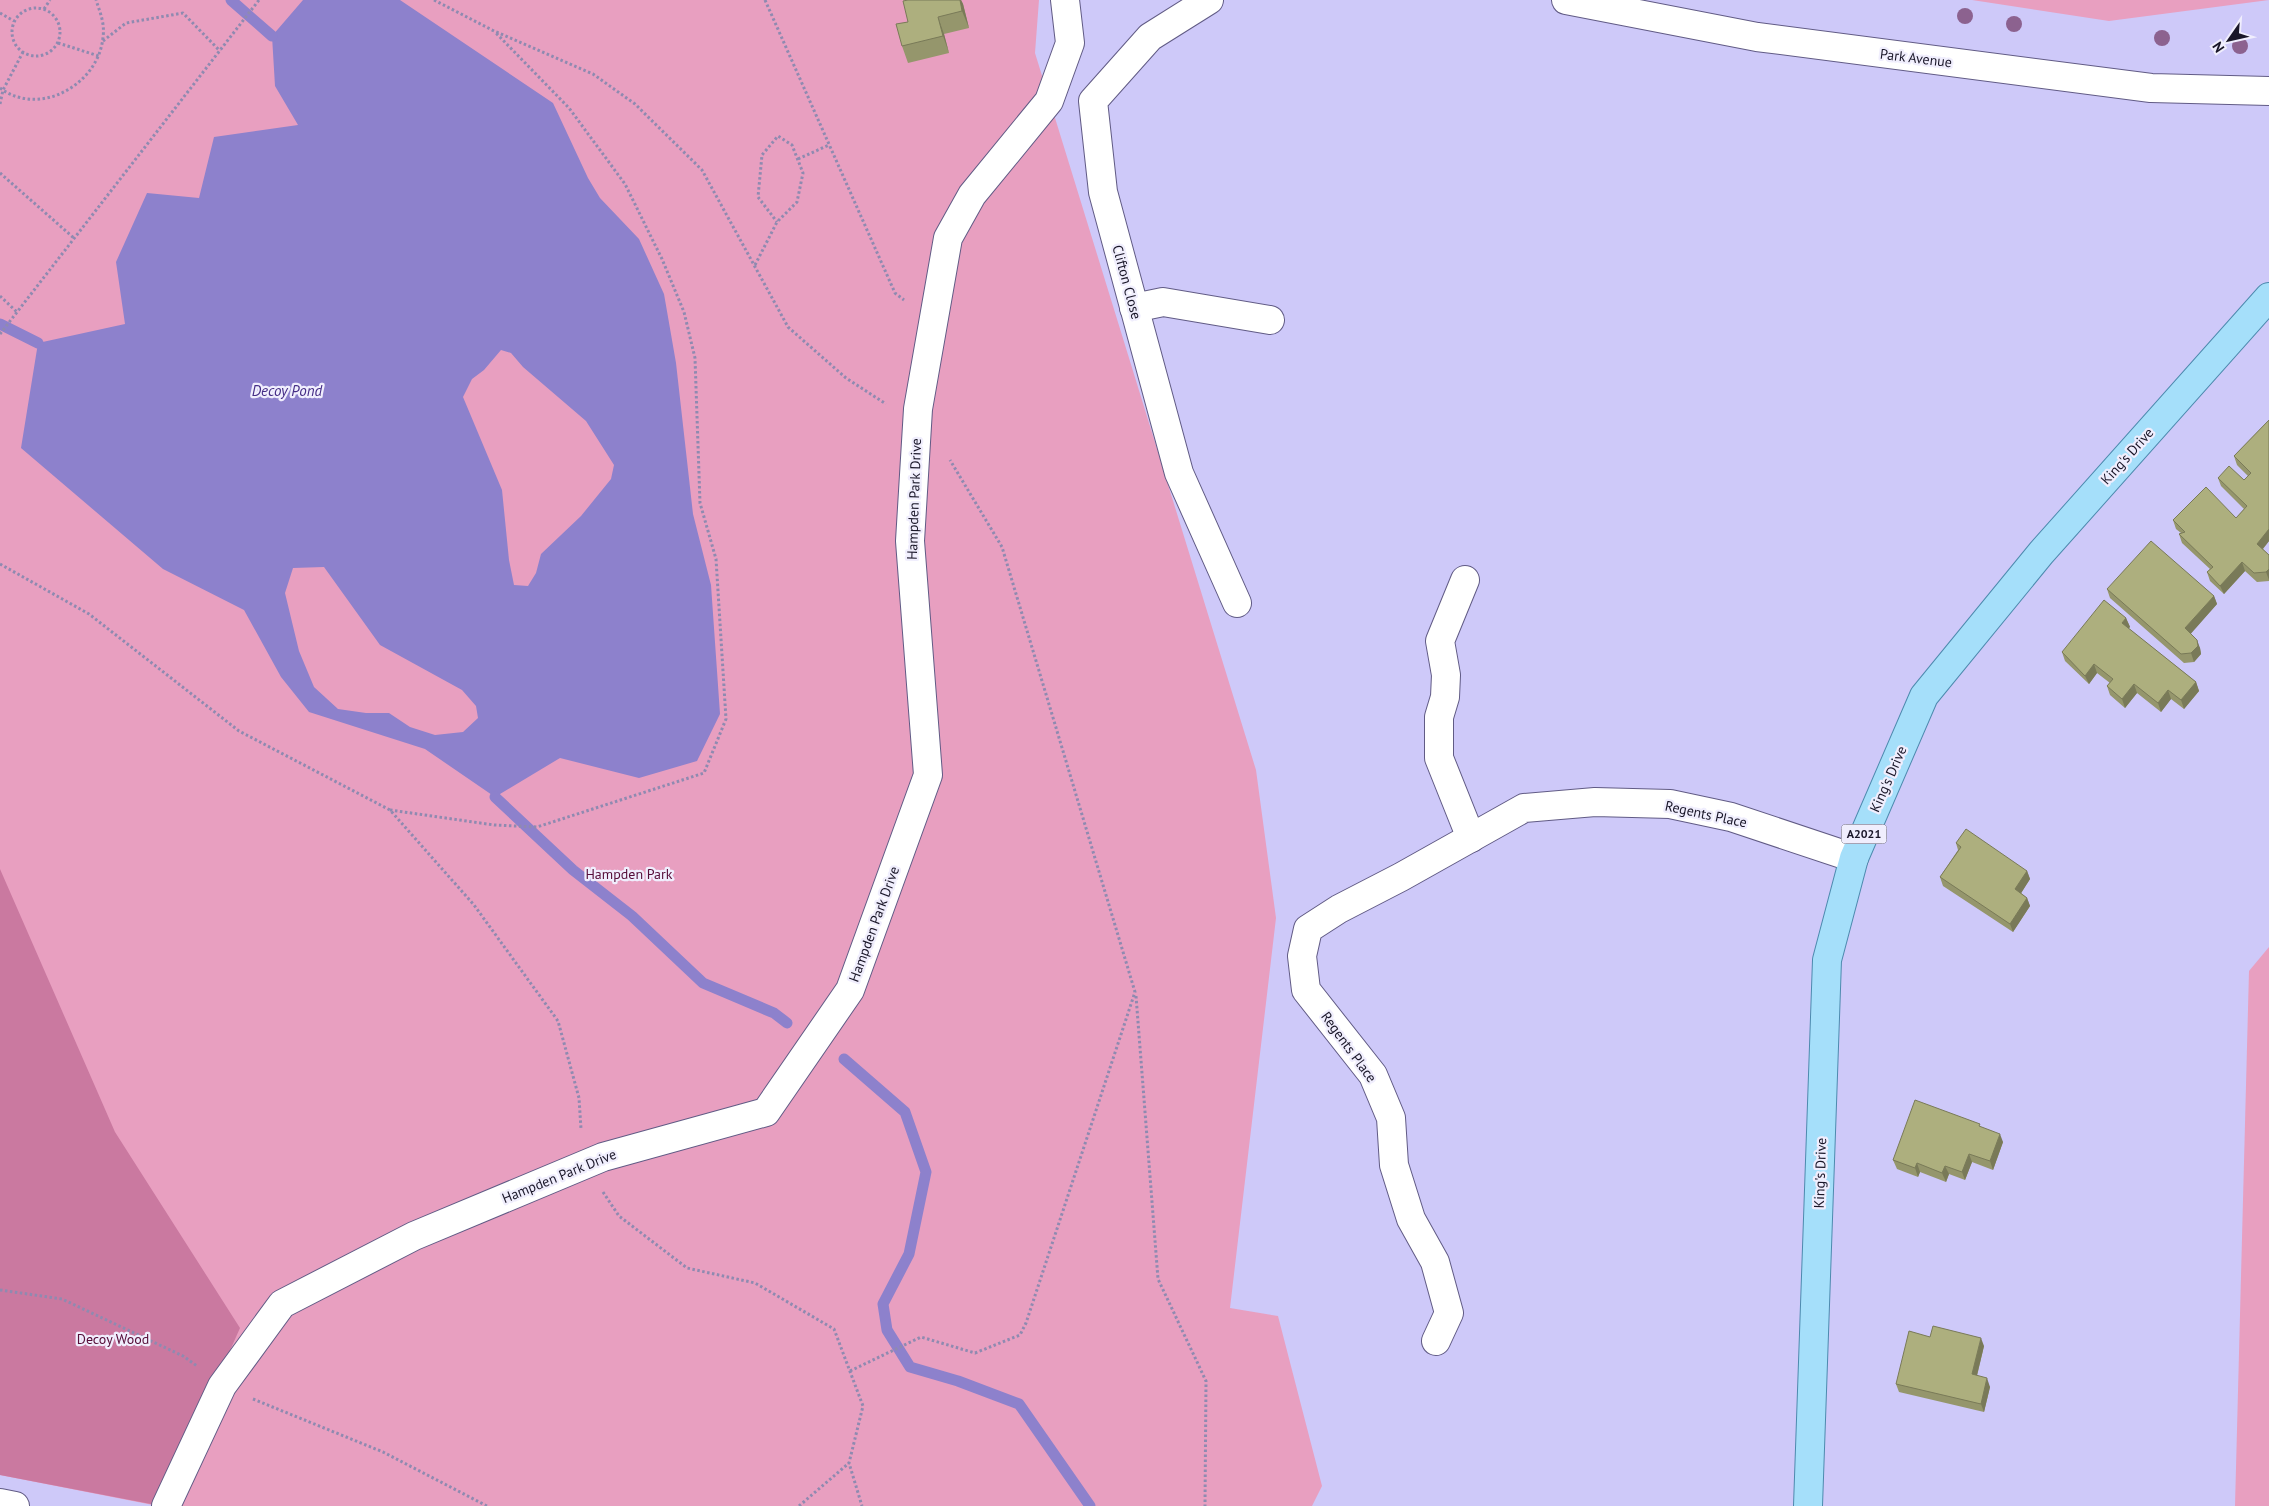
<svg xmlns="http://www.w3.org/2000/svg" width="2269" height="1506" viewBox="0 0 2269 1506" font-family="'PT Sans',sans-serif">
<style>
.green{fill:#e89fc0}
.forest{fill:#ca79a0}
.water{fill:#8d81cc;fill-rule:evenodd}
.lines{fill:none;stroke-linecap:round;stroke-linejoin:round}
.stream{stroke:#8d81cc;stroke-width:11}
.minor-casing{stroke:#615b85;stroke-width:30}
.major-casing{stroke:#4d8aae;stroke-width:30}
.path{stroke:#8f8ab0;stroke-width:3;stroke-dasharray:2.5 2.5;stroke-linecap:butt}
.minor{stroke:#fff;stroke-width:28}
.major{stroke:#a5dffa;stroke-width:28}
.tree{fill:#8c628f}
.wall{fill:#95966c}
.shaded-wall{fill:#797a58}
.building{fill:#adaf7e;stroke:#797a58}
.labels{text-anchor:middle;stroke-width:4.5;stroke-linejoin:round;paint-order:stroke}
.shield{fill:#f0eefd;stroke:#5a5768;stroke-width:1}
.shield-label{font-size:12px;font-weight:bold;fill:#191628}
.street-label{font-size:14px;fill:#191628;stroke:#f0eefd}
.park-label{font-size:14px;fill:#560d38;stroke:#f0eefd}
.water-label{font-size:15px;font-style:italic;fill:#452d86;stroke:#f0eefd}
</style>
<rect width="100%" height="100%" fill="#cec9f9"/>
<!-- green -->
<g class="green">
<polygon points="0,0 1039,0 1035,53 1256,770 1276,918 1230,1308 1278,1316 1322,1486 1312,1506 158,1506 0,1475"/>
<polygon points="1972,0 2269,0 2109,21"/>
<polygon points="2269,947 2269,1506 2235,1506 2249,971"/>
</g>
<!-- forest -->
<polygon class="forest" points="0,869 115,1132 240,1328 161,1506 0,1475"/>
<!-- water -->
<path class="water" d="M303 0H400L553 103 588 178 600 198 639 239 664 294 676 363 693 514 711 585 720 714 697 761 639 778 560 758 495 797 425 749 309 712 281 677 244 610 163 569 21 448 38 343 125 324 116 262 147 193 199 198 214 137 298 125 275 86 272 36ZM501 350 511 353 523 367 586 421 614 465 611 479 581 516 541 554 536 573 528 586 514 585 509 560 502 490 463 397 472 379 484 370ZM324 567 380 645 462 690 476 706 478 718 463 732 435 735 410 727 389 713H366L338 709 314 687 299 651 285 593 293 568Z"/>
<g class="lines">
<!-- stream -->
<g class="stream">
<polyline points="231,0 272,36"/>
<polyline points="0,324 38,343"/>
<polyline points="495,797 573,870 632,916 703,983 774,1013 787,1023"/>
<polyline points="844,1059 905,1112 926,1172 909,1254 883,1304 887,1330 910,1367 958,1381 1019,1404 1090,1506"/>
</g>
<defs>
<g id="minor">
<polyline points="1209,0 1150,37 1093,101 1103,192 1179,473 1237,603"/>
<polyline points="1566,0 1757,37 2151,88 2269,91"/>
<polyline points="1134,308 1163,302 1270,320"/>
<polyline points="1465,580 1440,641 1446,675 1445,697 1439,717 1439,758 1471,838"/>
<polyline points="1436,1341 1449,1313 1435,1262 1411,1219 1394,1165 1391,1118 1373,1075 1306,990 1302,956 1308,929 1339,909 1401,877 1524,808 1595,802 1670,804 1731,817 1854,858"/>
<polyline points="0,1503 15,1506"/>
<polyline points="166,1506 222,1386 282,1304 414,1236 603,1157 766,1112 850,990 928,775 910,541 918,409 948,238 972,195 1049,101 1070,43 1065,0"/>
</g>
<polyline id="major" points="1808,1506 1827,960 1854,858 1924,696 2041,553 2269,297"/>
</defs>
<!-- minor casing -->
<use href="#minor" class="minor-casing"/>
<!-- major casing -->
<use href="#major" class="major-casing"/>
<!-- path -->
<g class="path">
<polyline points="434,0 494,31 593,74 635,104 702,170 788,327 846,378 886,404"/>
<polyline points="765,0 895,293 904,300"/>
<circle cx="36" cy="32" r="24"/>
<polyline points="44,9 50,0"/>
<polyline points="0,13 14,21"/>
<polyline points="103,41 126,23 183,13 220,51"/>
<polyline points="58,43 99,56"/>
<path d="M0 88C40 118 99 84 103 37 105 24 100 12 96 0"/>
<polyline points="0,104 3,90 23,52"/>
<polyline points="798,159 829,145"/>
<polyline points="0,173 75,239"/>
<polyline points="755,265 777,222 797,202 803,173 792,145 778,136 762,155 758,197 777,222"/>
<polyline points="0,296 18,313"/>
<polyline points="0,334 259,0"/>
<polyline points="0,564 89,614 239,731 390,810 474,905 558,1021 579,1098 581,1129"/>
<polyline points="390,810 494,825 537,827 704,773 726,719 716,559 700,503 695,358 684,312 662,259 625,184 569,108 496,33"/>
<polyline points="1136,996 1158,1279 1206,1381 1205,1506"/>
<polyline points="603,1192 619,1216 687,1268 755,1283 834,1329 863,1406 849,1463 862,1506"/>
<polyline points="0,1290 62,1299 183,1356 197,1366"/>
<polyline points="850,1371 921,1337 975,1353 1020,1335 1026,1323 1135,992 1002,547 950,460"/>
<polyline points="253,1399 383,1452 487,1506"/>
<polyline points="799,1506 849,1463"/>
</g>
<!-- minor -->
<use href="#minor" class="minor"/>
<!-- major -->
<use href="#major" class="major"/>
</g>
<!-- trees -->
<g class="tree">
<circle cx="1965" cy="16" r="8"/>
<circle cx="2014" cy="24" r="8"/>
<circle cx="2162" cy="38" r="8"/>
<circle cx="2240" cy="46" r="8"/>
</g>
<!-- wall -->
<g class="wall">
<polygon points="960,0 961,0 963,4 969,28 944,34 949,53 908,63 902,46"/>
<polygon points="2269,420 2269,541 2263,549 2269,555 2269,581 2257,582 2245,571 2224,594 2210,581 2207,572 2210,569 2182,543 2179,534 2181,533 2176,529 2173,520 2236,518 2244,509 2221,486 2218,478 2244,480 2248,476 2237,465 2234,456"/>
<polygon points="2107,589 2214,596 2217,604 2190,634 2200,648 2201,654 2194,662 2184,663 2110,598"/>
<polygon points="2126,618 2130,627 2128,628 2196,682 2199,691 2184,709 2171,699 2161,712 2137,693 2125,708 2110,695 2107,686 2110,683 2097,673 2089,684 2065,661 2062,652"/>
<polygon points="1956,843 2027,871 2030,879 2021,893 2027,898 2030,906 2013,932 1943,886 1940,877 1958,850"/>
<polygon points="1981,1127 2003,1142 1993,1170 1972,1162 1965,1180 1949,1174 1946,1182 1920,1172 1918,1177 1897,1169 1893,1160"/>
<polygon points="1930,1337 1984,1346 1977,1376 1990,1387 1984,1412 1899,1392 1896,1384"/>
</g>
<!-- shaded-wall -->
<g class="shaded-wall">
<polygon points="960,0 961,0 963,4 969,28 962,11"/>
<polygon points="938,17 944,34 949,53 943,36"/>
<polygon points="2269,529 2269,541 2260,552 2257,544"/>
<polygon points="2242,562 2245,571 2224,594 2220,586"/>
<polygon points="2269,569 2269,580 2266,572"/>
<polygon points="2214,596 2217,604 2188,637 2185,628"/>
<polygon points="2126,618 2130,627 2126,632 2122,623"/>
<polygon points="2197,640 2200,648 2201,654 2194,662 2191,653"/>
<polygon points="2094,664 2097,673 2089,684 2085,676"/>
<polygon points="2196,682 2199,691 2184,709 2181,700"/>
<polygon points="2134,684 2137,693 2125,708 2122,699"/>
<polygon points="2168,690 2171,699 2161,712 2158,703"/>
<polygon points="2027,871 2030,879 2018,898 2015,889"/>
<polygon points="2027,898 2030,906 2013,932 2010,924"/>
<polygon points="2000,1134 2003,1142 1993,1170 1990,1161"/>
<polygon points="1969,1154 1972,1162 1965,1180 1962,1172"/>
<polygon points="1917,1163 1920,1172 1918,1177 1915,1168"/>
<polygon points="1945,1166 1949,1174 1946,1182 1942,1173"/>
<polygon points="1981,1338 1984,1346 1975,1383 1972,1374"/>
<polygon points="1987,1378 1990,1387 1984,1412 1981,1404"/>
</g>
<!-- building -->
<g class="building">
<polygon points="908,0 960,0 962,11 938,17 943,36 902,46 896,24 908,22 903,1"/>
<polygon points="2269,420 2269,529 2257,544 2269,555 2269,569 2266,572 2254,573 2242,562 2220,586 2207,572 2213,567 2179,534 2185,532 2173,520 2206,487 2236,518 2247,506 2218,478 2229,466 2244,480 2251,473 2234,456"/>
<polygon points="2151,541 2214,596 2185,628 2197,640 2198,646 2191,653 2181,654 2107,589"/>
<polygon points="2104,600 2126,618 2122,623 2196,682 2181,700 2168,690 2158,703 2134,684 2122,699 2107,686 2113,679 2094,664 2085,676 2062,652"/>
<polygon points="1966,829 2027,871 2015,889 2027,898 2010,924 1940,877 1961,847 1956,843"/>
<polygon points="1915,1100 1980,1124 1979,1126 2000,1134 1990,1161 1969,1154 1962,1172 1945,1166 1942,1173 1917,1163 1915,1168 1893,1160"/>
<polygon points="1933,1326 1981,1338 1972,1374 1987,1378 1981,1404 1896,1384 1909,1331 1930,1337"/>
</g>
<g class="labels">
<!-- shield labels -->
<rect class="shield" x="1841.5" y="824.5" width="45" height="19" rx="4"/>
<g class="shield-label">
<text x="1864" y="838">A2021</text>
</g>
<!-- street labels -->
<g class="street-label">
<text transform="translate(1916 58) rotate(7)" y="5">Park Avenue</text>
<text transform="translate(1127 282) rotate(75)" y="5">Clifton Close</text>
<text transform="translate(2127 456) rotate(-48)" y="5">King's Drive</text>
<text transform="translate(914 499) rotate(-88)" y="5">Hampden Park Drive</text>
<text transform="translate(1888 779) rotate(-66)" y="5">King's Drive</text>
<text transform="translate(1706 814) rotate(12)" y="5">Regents Place</text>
<text transform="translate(874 924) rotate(-70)" y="5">Hampden Park Drive</text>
<text transform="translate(1349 1047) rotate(54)" y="5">Regents Place</text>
<text transform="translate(1820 1173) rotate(-88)" y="5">King's Drive</text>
<text transform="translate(559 1176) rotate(-22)" y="5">Hampden Park Drive</text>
</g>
<!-- park labels -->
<g class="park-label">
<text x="629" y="879">Hampden Park</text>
<text x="113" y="1344">Decoy Wood</text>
</g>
<!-- water labels -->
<g class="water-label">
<text x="287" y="396">Decoy Pond</text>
</g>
</g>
<!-- north arrow -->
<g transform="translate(2229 40) rotate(236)" stroke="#f0eefd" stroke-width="4" paint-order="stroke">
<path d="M0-4L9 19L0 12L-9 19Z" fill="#191628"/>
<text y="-8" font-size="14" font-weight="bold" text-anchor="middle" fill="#191628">N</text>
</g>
</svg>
